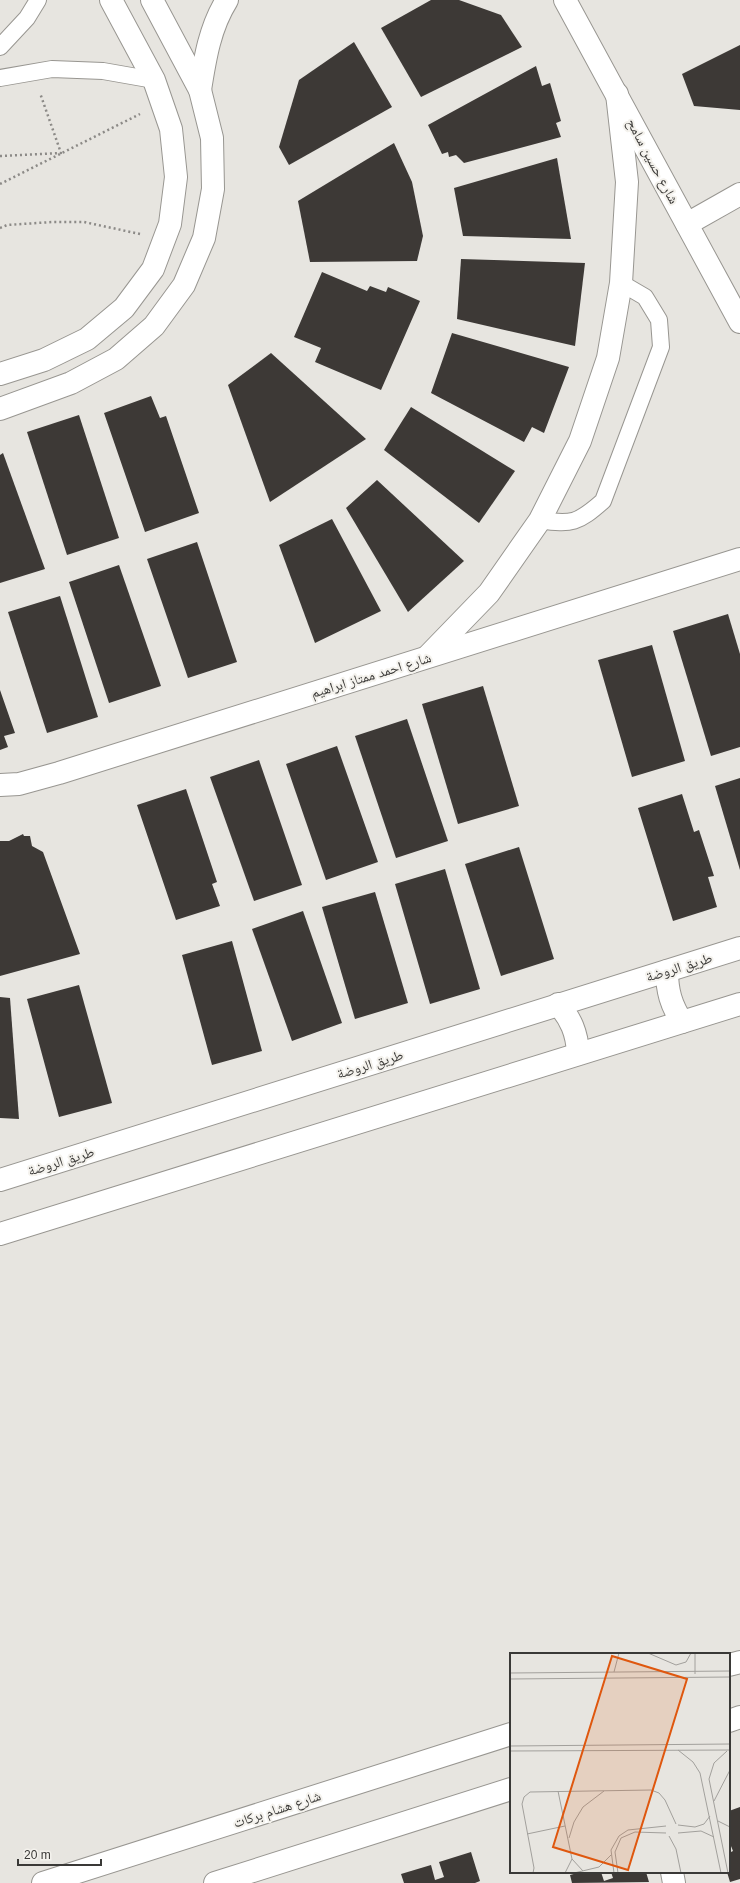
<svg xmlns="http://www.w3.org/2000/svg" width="740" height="1883" viewBox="0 0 740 1883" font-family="Helvetica,'Noto Naskh Arabic',sans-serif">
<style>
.building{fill:#3d3936}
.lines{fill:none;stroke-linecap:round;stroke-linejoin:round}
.service-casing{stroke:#989691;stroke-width:18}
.minor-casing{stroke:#989691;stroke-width:24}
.tertiary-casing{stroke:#989691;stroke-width:24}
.path{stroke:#8c8a87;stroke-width:2.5;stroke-dasharray:2 3;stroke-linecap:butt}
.service{stroke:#fff;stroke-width:16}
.minor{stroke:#fff;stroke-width:22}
.tertiary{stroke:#fff;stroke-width:22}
.labels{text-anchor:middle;stroke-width:4;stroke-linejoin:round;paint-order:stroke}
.street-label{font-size:14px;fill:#3a3937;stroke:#f4f2ed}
.inset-road{fill:none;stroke:#a2a09c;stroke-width:1}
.view{fill:#df570e;fill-opacity:0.15;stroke:#df570e;stroke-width:2}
.inset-edge{fill:none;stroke:#3a3937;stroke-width:2}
</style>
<rect width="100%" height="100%" fill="#e7e5e0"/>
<!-- building -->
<g class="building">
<polygon points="431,0 459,0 501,15 522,47 421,97 381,28"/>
<polygon points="354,42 392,107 289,165 279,147 299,80"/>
<polygon points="740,45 740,110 694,106 682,74"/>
<polygon points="536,66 542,86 550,83 561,121 556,123 561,137 464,163 456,155 449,157 448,152 442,154 428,125"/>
<polygon points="394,143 412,182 423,236 417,261 310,262 298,201"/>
<polygon points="557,158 571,239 463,236 454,188"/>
<polygon points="461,259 585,263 575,346 457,319"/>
<polygon points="322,272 367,291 370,286 386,292 388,287 420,301 381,390 315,362 321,348 294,337"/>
<polygon points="452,333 569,367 544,433 532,427 524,442 431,393"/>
<polygon points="271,353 366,439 270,502 228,385"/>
<polygon points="151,396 160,418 166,416 199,513 145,532 104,413"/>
<polygon points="411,407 515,471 479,523 384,450"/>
<polygon points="79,415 119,538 67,555 27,432"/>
<polygon points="3,453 45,569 0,583 0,455"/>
<polygon points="377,480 464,561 408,612 346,508"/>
<polygon points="332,519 381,611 315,643 279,545"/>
<polygon points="197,542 237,662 188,678 147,559"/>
<polygon points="119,565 161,686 109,703 69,582"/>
<polygon points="60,596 98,717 47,733 8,612"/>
<polygon points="728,614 740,654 740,747 711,756 673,631"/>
<polygon points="652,645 685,761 632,777 598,660"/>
<polygon points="483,686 519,806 458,824 422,704"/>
<polygon points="0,690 15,733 4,736 8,747 0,750"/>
<polygon points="407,719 448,841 396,858 355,736"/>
<polygon points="337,746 378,862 326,880 286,764"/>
<polygon points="259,760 302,885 254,901 210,777"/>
<polygon points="740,778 740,870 715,786"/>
<polygon points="186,789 217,882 212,884 220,906 176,920 137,805"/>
<polygon points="682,794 694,832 699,830 714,876 708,877 717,907 673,921 638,808"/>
<polygon points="23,834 24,836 30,836 32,846 43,852 80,954 0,976 0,841 9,841"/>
<polygon points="519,847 554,959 501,976 465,864"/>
<polygon points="445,869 480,989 430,1004 395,884"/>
<polygon points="375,892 408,1003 355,1019 322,907"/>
<polygon points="303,911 342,1023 292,1041 252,929"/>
<polygon points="232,941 262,1051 212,1065 182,955"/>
<polygon points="79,985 112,1103 59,1117 27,999"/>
<polygon points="0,997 10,998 19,1119 0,1118"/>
<polygon points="740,1807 740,1879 730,1882 727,1872 729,1872 729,1853 733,1851 729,1841 729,1811"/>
<polygon points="471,1852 480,1881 475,1883 404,1883 401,1874 431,1865 435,1880 444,1877 439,1862"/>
<polygon points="581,1872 601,1872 604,1881 613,1878 611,1872 646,1872 649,1882 572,1883 570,1875"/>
</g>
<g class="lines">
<defs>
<g id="service">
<polyline points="0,47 27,18 38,0"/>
<polyline points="0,78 52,69 103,71 154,80"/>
<path d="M540 520C572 525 578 523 603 501L661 347 659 320 645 297 621 283"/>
</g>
<g id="minor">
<polyline points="565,0 740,322"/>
<path d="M200 90C205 58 210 27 227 0"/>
<polyline points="687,224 740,194"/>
<polyline points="0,374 44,360 87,339 124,308 153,269 170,224 176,177 171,129 154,80 111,0"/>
<polyline points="0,409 71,383 116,359 154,326 184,285 204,238 213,189 212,138 200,90 152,0"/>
<polyline points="428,656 489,593 540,520 580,441 608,358 621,283 627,182 617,94"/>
<polyline points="0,785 19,784 59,773 740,559"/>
<polyline points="672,1872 674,1883"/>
</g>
<g id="tertiary">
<path d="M667 971C667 991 671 1005 682 1022"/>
<path d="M558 1004C571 1019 577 1033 578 1053"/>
<polyline points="0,1180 740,948"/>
<polyline points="0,1234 740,1004"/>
<polyline points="729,1665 740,1662"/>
<polyline points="729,1721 740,1717"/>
<polyline points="43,1883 511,1734"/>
<polyline points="215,1883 511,1789"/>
</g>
</defs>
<!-- service casing -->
<use href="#service" class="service-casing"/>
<!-- minor casing -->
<use href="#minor" class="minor-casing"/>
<!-- tertiary casing -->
<use href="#tertiary" class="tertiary-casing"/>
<!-- path -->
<g class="path">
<polyline points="0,156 61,153 40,93"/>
<polyline points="0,184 140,114"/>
<polyline points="0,228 7,225 52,222 84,222 140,234"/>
</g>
<!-- service -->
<use href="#service" class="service"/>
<!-- minor -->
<use href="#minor" class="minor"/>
<!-- tertiary -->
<use href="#tertiary" class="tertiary"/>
</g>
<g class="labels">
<!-- street labels -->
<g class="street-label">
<text transform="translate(653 161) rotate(62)" y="5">شارع حسين سامح</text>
<text transform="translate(371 675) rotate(-17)" y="5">شارع احمد ممتاز ابراهيم</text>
<text transform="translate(679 967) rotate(-17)" y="5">طريق الروضة</text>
<text transform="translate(370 1064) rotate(-17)" y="5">طريق الروضة</text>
<text transform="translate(61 1161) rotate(-17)" y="5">طريق الروضة</text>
<text transform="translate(277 1809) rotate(-18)" y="5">شارع هشام بركات</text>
</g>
</g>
<!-- overview -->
<g transform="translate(510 1653)">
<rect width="220" height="220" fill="#e7e5e0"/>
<path class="inset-road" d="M138 0 166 12 176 9 181 0M185 0V21M104 19 109 0M0 20 220 18M0 26 220 24M0 93 220 91M168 97 183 109 190 120 211 220M0 98 220 97M217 98 204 110 199 126 218 220M48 138 62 206 73 218M204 148 220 117M208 168 220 174M168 172 185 174 194 171 200 163M168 180 191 178 204 184M17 181 55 173M159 183 166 196 171 220M59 185 64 169 73 154 94 138M23 220 24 215 12 151 14 144 20 139 141 137 149 140 155 147 166 171M55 220 62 206M64 220 89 214 101 202M104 220 101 197 109 183 118 177 156 173M108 220 105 199 111 185 125 179 156 180"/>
<path class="view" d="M102 3 177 26 118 217 43 194Z"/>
<rect width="220" height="220" class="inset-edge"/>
</g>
<!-- scale -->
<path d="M18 1859v6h83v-6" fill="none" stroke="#3a3937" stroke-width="2"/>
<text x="24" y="1859" font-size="12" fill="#3a3937" stroke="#f4f2ed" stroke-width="3" paint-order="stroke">20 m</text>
</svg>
